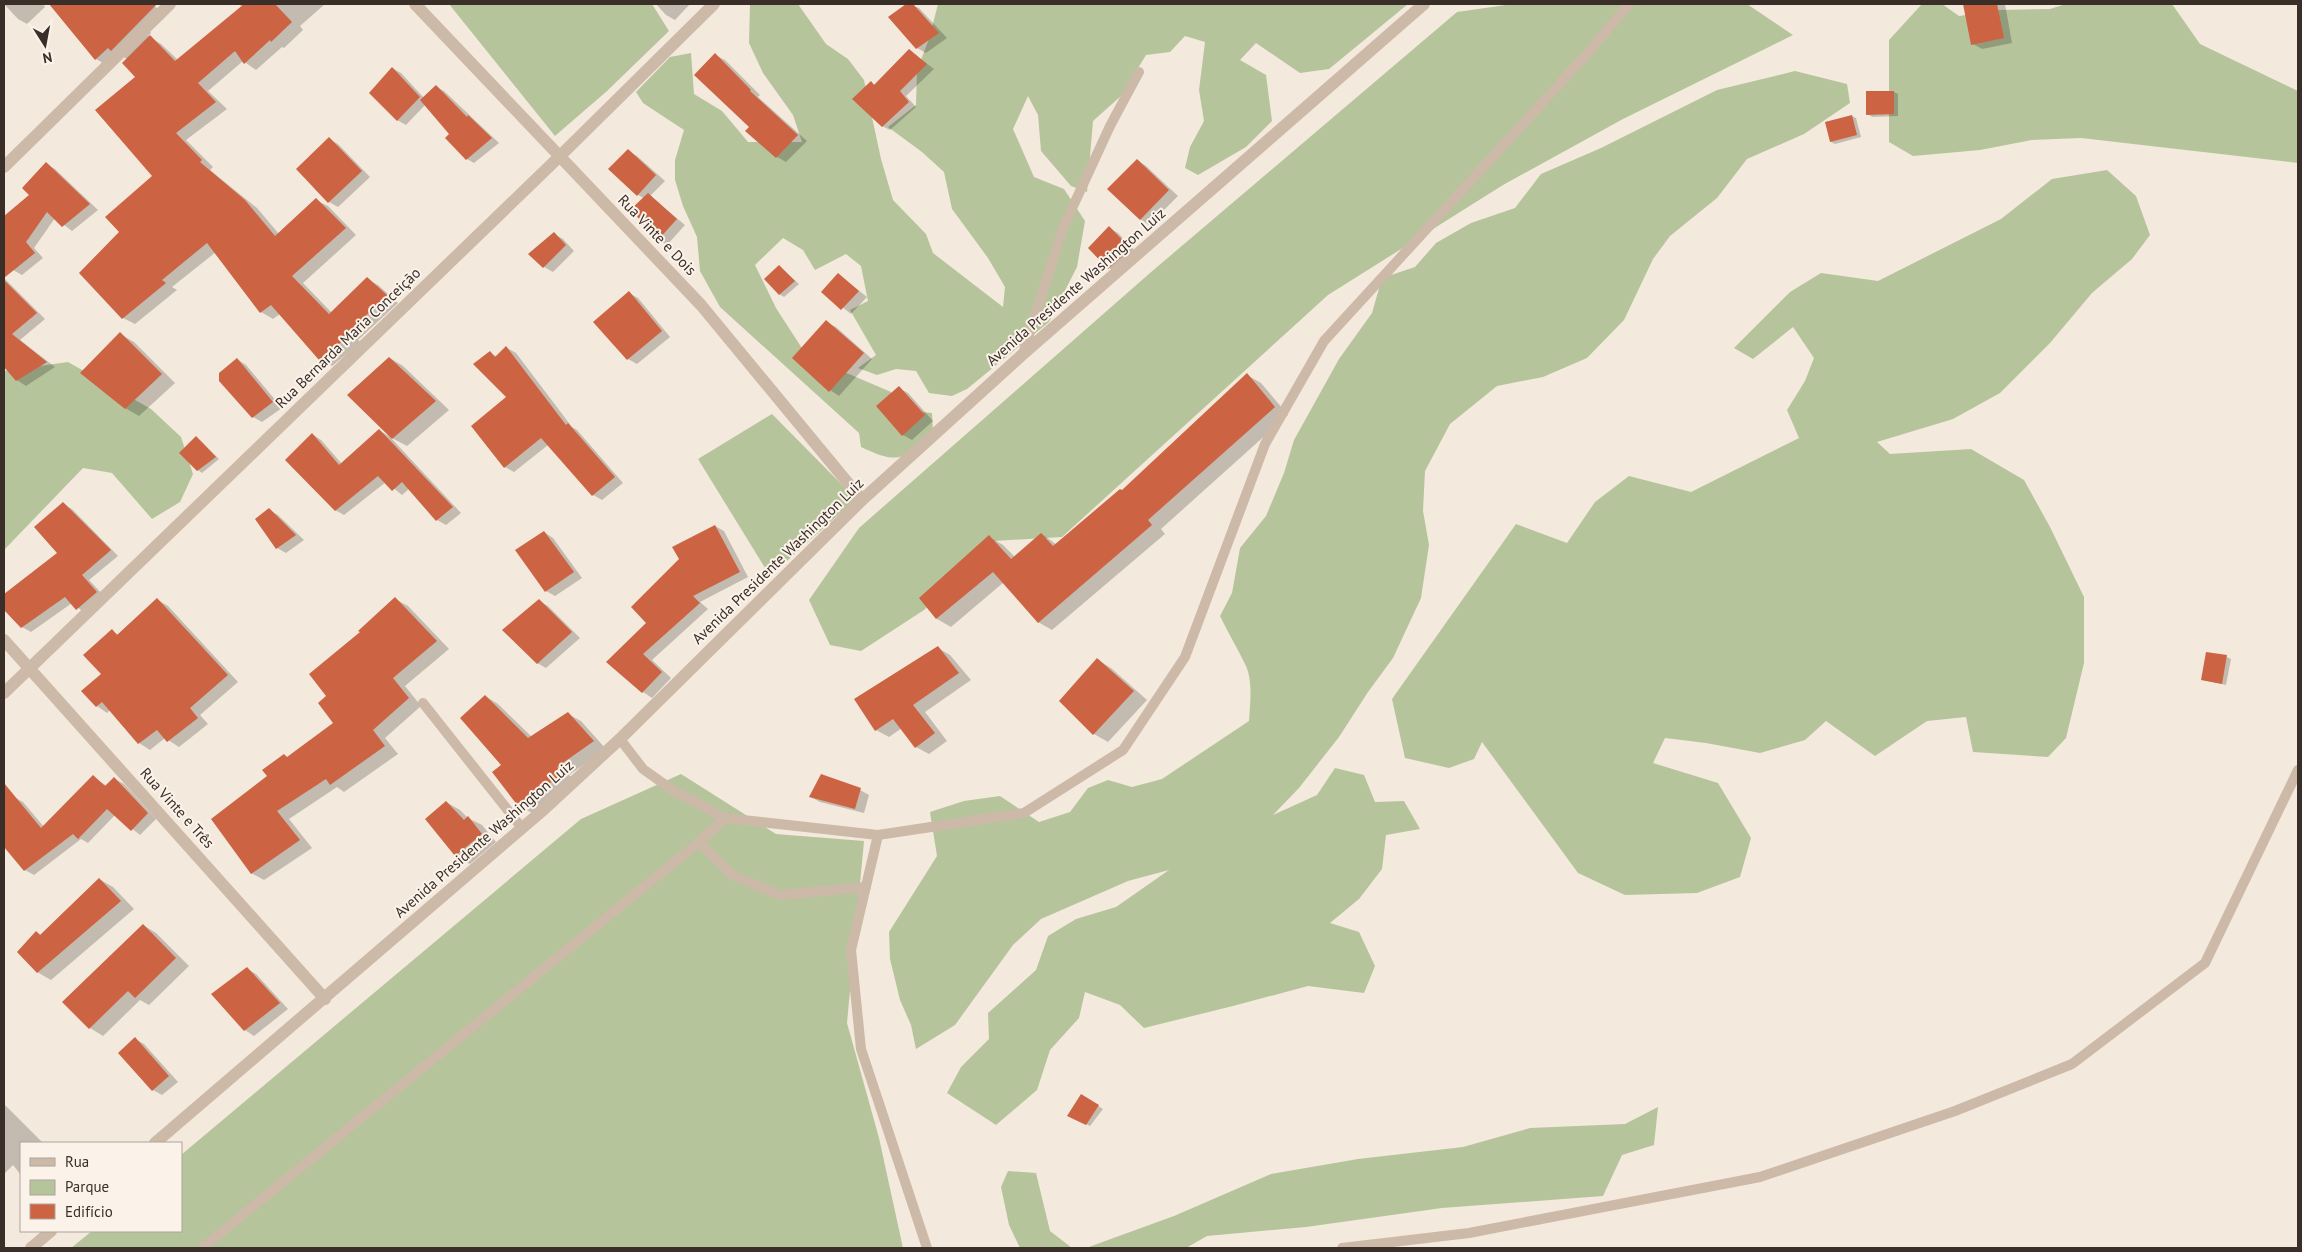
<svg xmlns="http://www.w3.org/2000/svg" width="2302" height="1252" viewBox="0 0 2302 1252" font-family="'PT Sans',sans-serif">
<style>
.green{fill:#b6c49c}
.shadow{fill:#0003}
.building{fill:#cc6443}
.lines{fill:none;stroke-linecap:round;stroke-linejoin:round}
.lane{stroke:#cdb9a8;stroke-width:10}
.street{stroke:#cdb9a8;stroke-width:12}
.labels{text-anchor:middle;stroke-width:4;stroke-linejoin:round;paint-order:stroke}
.street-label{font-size:15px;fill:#392e28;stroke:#fbf3ea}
</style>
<rect width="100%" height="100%" fill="#f4e9dd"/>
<!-- green -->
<g class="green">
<polygon points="449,4 652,4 669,31 607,91 555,136"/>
<path d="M750 4H798L826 44 848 59 864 80 881 159 893 200 926 234 933 253 1003 307 1005 287 988 258 952 209 944 172 922 152 888 127 916 105 917 70 929 39 938 4H1408L1329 69 1300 73 1256 43 1240 60 1266 75 1272 121 1246 147 1198 175 1185 168 1190 147 1204 121 1199 90 1205 42 1185 36 1170 52 1146 55 1121 96 1093 121 1087 192 1071 186 1041 151 1038 115 1028 96 1013 129 1034 177 1064 189 1085 221 1077 267 1049 322 967 389 952 396 929 393 916 371 896 369 877 375 858 368 876 355 850 310 868 301 861 266 846 254 815 270 803 250 783 238 755 265 776 308 807 356 891 392 894 409 932 413 933 432C903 460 899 465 861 447L859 433 720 307 700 271 697 237 683 206 675 180V160L684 130 643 103 636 92 670 57 691 53 694 94 722 111 748 142H802L793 115 763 73 749 43Z"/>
<polygon points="1513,4 1747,4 1793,35 1623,119 1503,185 1328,295 1062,537 994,541 924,610 861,651 830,645 809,600 859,528 1150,273 1457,12"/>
<polygon points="1922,4 1942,4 1959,16 2000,10 2050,9 2066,4 2172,4 2200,44 2298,91 2298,163 2081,138 2032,140 1980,150 1913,156 1889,142 1889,40"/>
<path d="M1795 71 1847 84 1850 103 1804 134 1747 159 1717 198 1670 236 1653 259 1624 320 1587 358 1543 377 1497 386 1450 424 1425 471 1423 511 1429 545 1421 598 1393 658 1368 692 1339 737 1299 788 1273 815 1317 795 1335 768 1364 775 1375 802 1404 801 1420 829 1386 835 1382 869 1359 899 1330 923 1359 932 1375 966 1364 993 1308 986 1233 1006 1144 1028 1120 1005 1085 992 1079 1018 1050 1050 1037 1090 996 1125 947 1093 961 1067 989 1039 988 1013 1036 970 1048 936 1076 919 1116 907 1169 870 1128 881 1041 919 1013 945 955 1025 916 1049 911 1025 900 1000 890 959 889 932 937 856 930 812 964 801 1000 796 1039 822 1070 812 1088 788 1108 780 1132 787 1162 779 1249 721C1250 704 1253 682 1246 666 1238 649 1228 633 1220 616L1232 593 1240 548 1266 516 1284 473 1294 440 1339 359 1372 313 1382 278 1415 267 1436 243 1471 223 1515 208 1541 174 1601 148 1717 90Z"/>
<polygon points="2107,170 2136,196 2150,235 2132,259 2092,293 2050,343 2000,393 1953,419 1877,442 1890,454 1971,449 2024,480 2050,527 2084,597 2084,663 2066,738 2048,757 1973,752 1966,717 1927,721 1875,756 1826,721 1805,740 1760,753 1706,743 1665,738 1653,763 1718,783 1751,838 1740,877 1697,893 1625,895 1578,873 1482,742 1474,759 1449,768 1405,758 1392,699 1516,524 1567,543 1595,502 1629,476 1691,492 1799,438 1787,410 1805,381 1814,358 1793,327 1753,359 1734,348 1790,292 1821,273 1878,281 2001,219 2052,179"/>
<polygon points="68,362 151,409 181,437 193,474 180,502 152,519 112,473 83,468 4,550 4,371"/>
<polygon points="772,414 856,499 770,576 698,459"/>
<polygon points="681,774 776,834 864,841 847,1023 879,1138 903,1248 71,1248 92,1231 181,1231 181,1155 581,819"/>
<polygon points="1658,1107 1654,1145 1622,1155 1603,1196 1442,1208 1306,1227 1207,1236 1186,1248 1086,1248 1174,1216 1271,1174 1358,1159 1463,1147 1530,1128 1625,1124"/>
<polygon points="1008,1171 1036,1173 1050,1231 1072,1248 1020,1248 1009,1225 1001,1187"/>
</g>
<!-- shadow -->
<g class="shadow">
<polygon points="4,4 43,4 45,7 27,24 18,19"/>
<polygon points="68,4 112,4 114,6 117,4 153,4 165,17 150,31 151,33 148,36 161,44 178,60 242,7 239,4 325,4 300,26 303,30 284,48 282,47 256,70 243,61 208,91 227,109 186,140 213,167 210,170 257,208 279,234 316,200 328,206 356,235 303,283 332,313 367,279 378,285 398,303 358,340 361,342 332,366 320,359 280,314 273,319 261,312 216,252 172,287 177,290 135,324 123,318 121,232 154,176 137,77 127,59 122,56 110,67 96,59 57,12"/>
<polygon points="656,4 690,4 675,20 666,15"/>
<polygon points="908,4 919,8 947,38 926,53 917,48 890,17"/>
<polygon points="1964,4 2005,4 2012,43 1982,49 1973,44"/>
<polygon points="909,50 934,69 906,96 916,107 890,130 882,126 871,82 875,85"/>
<polygon points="715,55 725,60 760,95 758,97 807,141 786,162 777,157 751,127"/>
<polygon points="392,68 401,73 424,98 436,87 444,91 499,143 474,163 467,159 450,134 425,105 406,125 397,120"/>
<polygon points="1894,92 1898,94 1898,116 1872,117 1868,114"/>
<polygon points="1852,116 1856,118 1861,137 1835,144 1831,142"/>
<polygon points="329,139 338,144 370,177 338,207 329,202"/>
<polygon points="628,151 637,156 665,181 650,196 685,225 667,245 658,240 645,199 638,195"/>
<polygon points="1137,160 1146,166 1178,196 1149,225 1140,219"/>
<polygon points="46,164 55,169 98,210 72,231 55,218 34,248 43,258 22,275 13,270 4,259 4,218 31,196"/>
<polygon points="1109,228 1118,233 1139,255 1118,273 1109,268"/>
<polygon points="554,234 563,239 574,251 553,272 544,267"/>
<polygon points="779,266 799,284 784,297 779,294"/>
<polygon points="839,275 867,297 851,314 823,292"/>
<polygon points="4,278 45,319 20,340 55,367 26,386 17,380 4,365"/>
<polygon points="629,293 638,298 670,337 637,364 628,359"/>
<polygon points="826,322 836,327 872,359 839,396 830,390"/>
<polygon points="120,334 134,342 175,383 139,416 125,408"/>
<polygon points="507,348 516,353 572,427 577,430 623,483 602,500 593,495 548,445 514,472 505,467 508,398 490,353 498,357"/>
<polygon points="390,358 403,366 449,410 407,446 390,437"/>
<polygon points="237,359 246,365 282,408 262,422 253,417"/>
<polygon points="1247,375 1261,383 1288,415 1161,529 1165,534 1052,630 1038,622 1004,582 951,627 937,619 921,598 989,537 1003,545 1015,557 1042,534 1057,545 1122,491"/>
<polygon points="899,388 908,393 933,421 912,440 903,435"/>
<polygon points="379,430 390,437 461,513 446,525 437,520 410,488 402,495 386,482 344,515 335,510 312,434 321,440 342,464"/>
<polygon points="200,440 219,459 202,473 198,470"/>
<polygon points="63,504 72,509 118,556 89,580 105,597 86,614 72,603 31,632 22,627 4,608 4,595 58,553"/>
<polygon points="269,510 278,515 304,540 286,553 277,548"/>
<polygon points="715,526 724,531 748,577 700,602 708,609 652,660 671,678 652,698 643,692 608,662 648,624"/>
<polygon points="544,532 553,538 582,578 555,596 546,591"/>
<polygon points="395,599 408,606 449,649 405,686 421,706 385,738 398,754 344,792 337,787 289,819 312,848 264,880 251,873 268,777 284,755 288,758 335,723 328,696"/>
<polygon points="158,600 168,606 238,682 200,715 208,724 179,747 165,738 150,750 139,743 110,710 107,713 97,706 112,631 119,635"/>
<polygon points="539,601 548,606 580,638 546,668 537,663"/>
<polygon points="938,648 950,655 971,680 925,712 947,741 929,754 916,747 902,728 889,737 876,730 855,700"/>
<polygon points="2227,657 2231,659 2226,685 2203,680"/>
<polygon points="1098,660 1111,668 1147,700 1108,742 1094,734 1060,701"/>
<polygon points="485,696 498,704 532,737 568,714 581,721 606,749 569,775 576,781 532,813 519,806 494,772 503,766"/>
<polygon points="93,777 107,786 115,779 124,784 156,819 140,835 115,815 88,843 81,839 34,875 25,870 4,845 4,806 14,797 23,802 44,827"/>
<polygon points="860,790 869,795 864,813 820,802 811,797"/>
<polygon points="446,802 460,810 468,818 482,825 496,842 470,864 456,856 426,819"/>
<polygon points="99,879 113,887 134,909 51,980 37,972 36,932 41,935"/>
<polygon points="143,925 156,933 189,966 149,1005 140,1000 103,1036 90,1028"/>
<polygon points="247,969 256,974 288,1009 254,1036 245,1030 213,994"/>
<polygon points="135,1039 144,1044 178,1082 162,1095 153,1090"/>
<polygon points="1082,1096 1103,1109 1090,1126 1073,1118"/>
<polygon points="4,1104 43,1143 21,1143 21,1175 13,1165 4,1174"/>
</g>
<!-- building -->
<g class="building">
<polygon points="49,4 157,4 111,51 108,48 95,60"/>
<polygon points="244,4 275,4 292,22 271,42 270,40 244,64 235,51 198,83 216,102 176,133 202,160 200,162 245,200 275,236 316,198 346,228 292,276 329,314 367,277 387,295 348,333 350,335 319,360 271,305 260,313 207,243 162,280 166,283 122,319 79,273 119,232 105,217 152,176 95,110 135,77 122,63 150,35 175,61"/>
<polygon points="906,4 913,4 939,33 916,49 888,17"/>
<polygon points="1963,4 1997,4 2004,38 1971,45"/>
<polygon points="909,49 927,64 900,91 909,102 882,127 852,99 871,81 874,85"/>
<polygon points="715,53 751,90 750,91 798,135 776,158 745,131 749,127 694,75"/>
<polygon points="392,67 420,97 397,121 369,93"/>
<polygon points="436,85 467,117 468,115 492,138 466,160 445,138 449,134 420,100"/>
<polygon points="1866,91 1894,91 1894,114 1866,115"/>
<polygon points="1852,115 1857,135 1830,142 1825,122"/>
<polygon points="329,137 362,171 328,203 296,169"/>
<polygon points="628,149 656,175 637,196 608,169"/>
<polygon points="1137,159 1169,190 1140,220 1107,189"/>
<polygon points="46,162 90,204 62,227 47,212 26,242 35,253 4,278 4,216 29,195 22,188"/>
<polygon points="648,193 677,219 657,241 631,209"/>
<polygon points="1109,226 1131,249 1108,269 1088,248"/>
<polygon points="554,232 566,245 543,268 528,254"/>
<polygon points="779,265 795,281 779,295 764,279"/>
<polygon points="838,273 859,291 841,310 821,292"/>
<polygon points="4,280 37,313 12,334 47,362 16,381 4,367"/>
<polygon points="629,291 662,331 627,360 593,322"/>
<polygon points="826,320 864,353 829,392 792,358"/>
<polygon points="120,332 162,374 125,409 80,373"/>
<polygon points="506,346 566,425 568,423 615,477 592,496 541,438 504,468 471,426 506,397 473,364 490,351 495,357"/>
<polygon points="389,357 436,401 392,439 347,395"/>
<polygon points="237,358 273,402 252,418 219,381 219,373"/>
<polygon points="1247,373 1275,407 1148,520 1152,525 1038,623 993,572 936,619 919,598 989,535 1011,559 1041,533 1053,546 1120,489 1122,490"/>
<polygon points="899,386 925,415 902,436 876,406"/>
<polygon points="379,429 453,507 436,521 402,482 392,491 378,476 335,511 285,460 312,433 339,465"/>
<polygon points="196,436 216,457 197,471 179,453"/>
<polygon points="63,502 111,550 82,575 97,592 76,610 65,597 21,628 4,610 4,594 57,553 34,527"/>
<polygon points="269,508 296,535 276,549 255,519"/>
<polygon points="715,525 740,572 693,596 700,603 643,654 662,672 642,693 606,662 646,623 631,607 679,559 672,547"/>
<polygon points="544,531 574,572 545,592 515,550"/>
<polygon points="395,597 437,641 393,678 409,698 373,730 385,746 330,785 326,779 277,811 300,840 251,874 211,819 267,776 262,770 284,754 287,757 333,723 318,703 326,696 309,674 360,632 358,631"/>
<polygon points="157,598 228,675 190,708 198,718 167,742 157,730 138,744 102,702 96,707 81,691 101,674 83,655 112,629 117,635"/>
<polygon points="539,599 572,632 537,664 502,630"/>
<polygon points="938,646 959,673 913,705 935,733 915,748 893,719 875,731 854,699"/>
<polygon points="2206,652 2227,655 2222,684 2201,680"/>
<polygon points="1097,658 1134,691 1093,735 1059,701"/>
<polygon points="485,695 528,738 568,712 594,741 557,767 564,773 518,806 492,772 501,765 460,718"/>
<polygon points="821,774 861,788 855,809 809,797"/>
<polygon points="93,775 105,786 114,777 148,813 131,831 107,809 78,839 73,834 24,871 4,847 4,783 41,828"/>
<polygon points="446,801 464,820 468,816 482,834 455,856 425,819"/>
<polygon points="99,878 121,901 37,973 17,952 36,931 40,935"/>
<polygon points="143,924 176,958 135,998 128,991 89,1029 62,1002"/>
<polygon points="247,967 280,1003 244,1031 211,994"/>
<polygon points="135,1037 169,1076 152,1091 118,1053"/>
<polygon points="1081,1094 1099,1105 1086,1125 1067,1116"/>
</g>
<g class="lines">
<!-- lane -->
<g class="lane">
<polyline points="1023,354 1063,228 1110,126 1139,72"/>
<polyline points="423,703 522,828"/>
<polyline points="620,739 643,769 674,791 725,818 878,835 1024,813 1123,750 1185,657 1265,444 1324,341 1586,55 1629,4"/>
<polyline points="878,835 851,950 861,1049 927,1248"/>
<polyline points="699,842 732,875 780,895 866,887"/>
<polyline points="202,1248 699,842 725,818"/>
<polyline points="1342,1248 1469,1233 1760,1177 1955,1111 2072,1064 2205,963 2298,770"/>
</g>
<!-- street -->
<g class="street">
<polyline points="415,4 701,305 862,500"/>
<polyline points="4,167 170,4"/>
<polyline points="4,640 325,999"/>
<polyline points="4,693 560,156 714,4"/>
<polyline points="155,1143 542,811 620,739 862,500 1023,354 1424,4"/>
<polyline points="31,1248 51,1231"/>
</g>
</g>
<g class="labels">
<!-- street labels -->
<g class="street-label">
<text transform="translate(657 235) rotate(46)" y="5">Rua Vinte e Dois</text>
<text transform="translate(1076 287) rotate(-41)" y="5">Avenida Presidente Washington Luiz</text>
<text transform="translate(348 338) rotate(-44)" y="5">Rua Bernarda Maria Conceição</text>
<text transform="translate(778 561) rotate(-44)" y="5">Avenida Presidente Washington Luiz</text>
<text transform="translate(177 808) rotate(48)" y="5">Rua Vinte e Três</text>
<text transform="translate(484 839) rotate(-41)" y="5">Avenida Presidente Washington Luiz</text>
</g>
</g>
<!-- border -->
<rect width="2302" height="1252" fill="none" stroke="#392e28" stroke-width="10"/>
<!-- legend -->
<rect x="20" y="1142" width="162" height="90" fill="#fbf3ea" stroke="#ada49c"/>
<rect x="30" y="1158" width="25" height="8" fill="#cdb9a8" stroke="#ada49c"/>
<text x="65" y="1167" font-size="15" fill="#392e28">Rua</text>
<rect x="30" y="1180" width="25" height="15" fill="#b6c49c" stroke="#ada49c"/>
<text x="65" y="1192" font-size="15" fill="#392e28">Parque</text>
<rect x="30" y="1204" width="25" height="15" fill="#cc6443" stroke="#ada49c"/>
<text x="65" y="1217" font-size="15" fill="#392e28">Edifício</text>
<!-- north arrow -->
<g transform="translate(45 45) rotate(169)" stroke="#fbf3ea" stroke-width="4" paint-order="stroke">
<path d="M0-4L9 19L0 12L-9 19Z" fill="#392e28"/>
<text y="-8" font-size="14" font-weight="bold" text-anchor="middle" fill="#392e28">N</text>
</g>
</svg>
